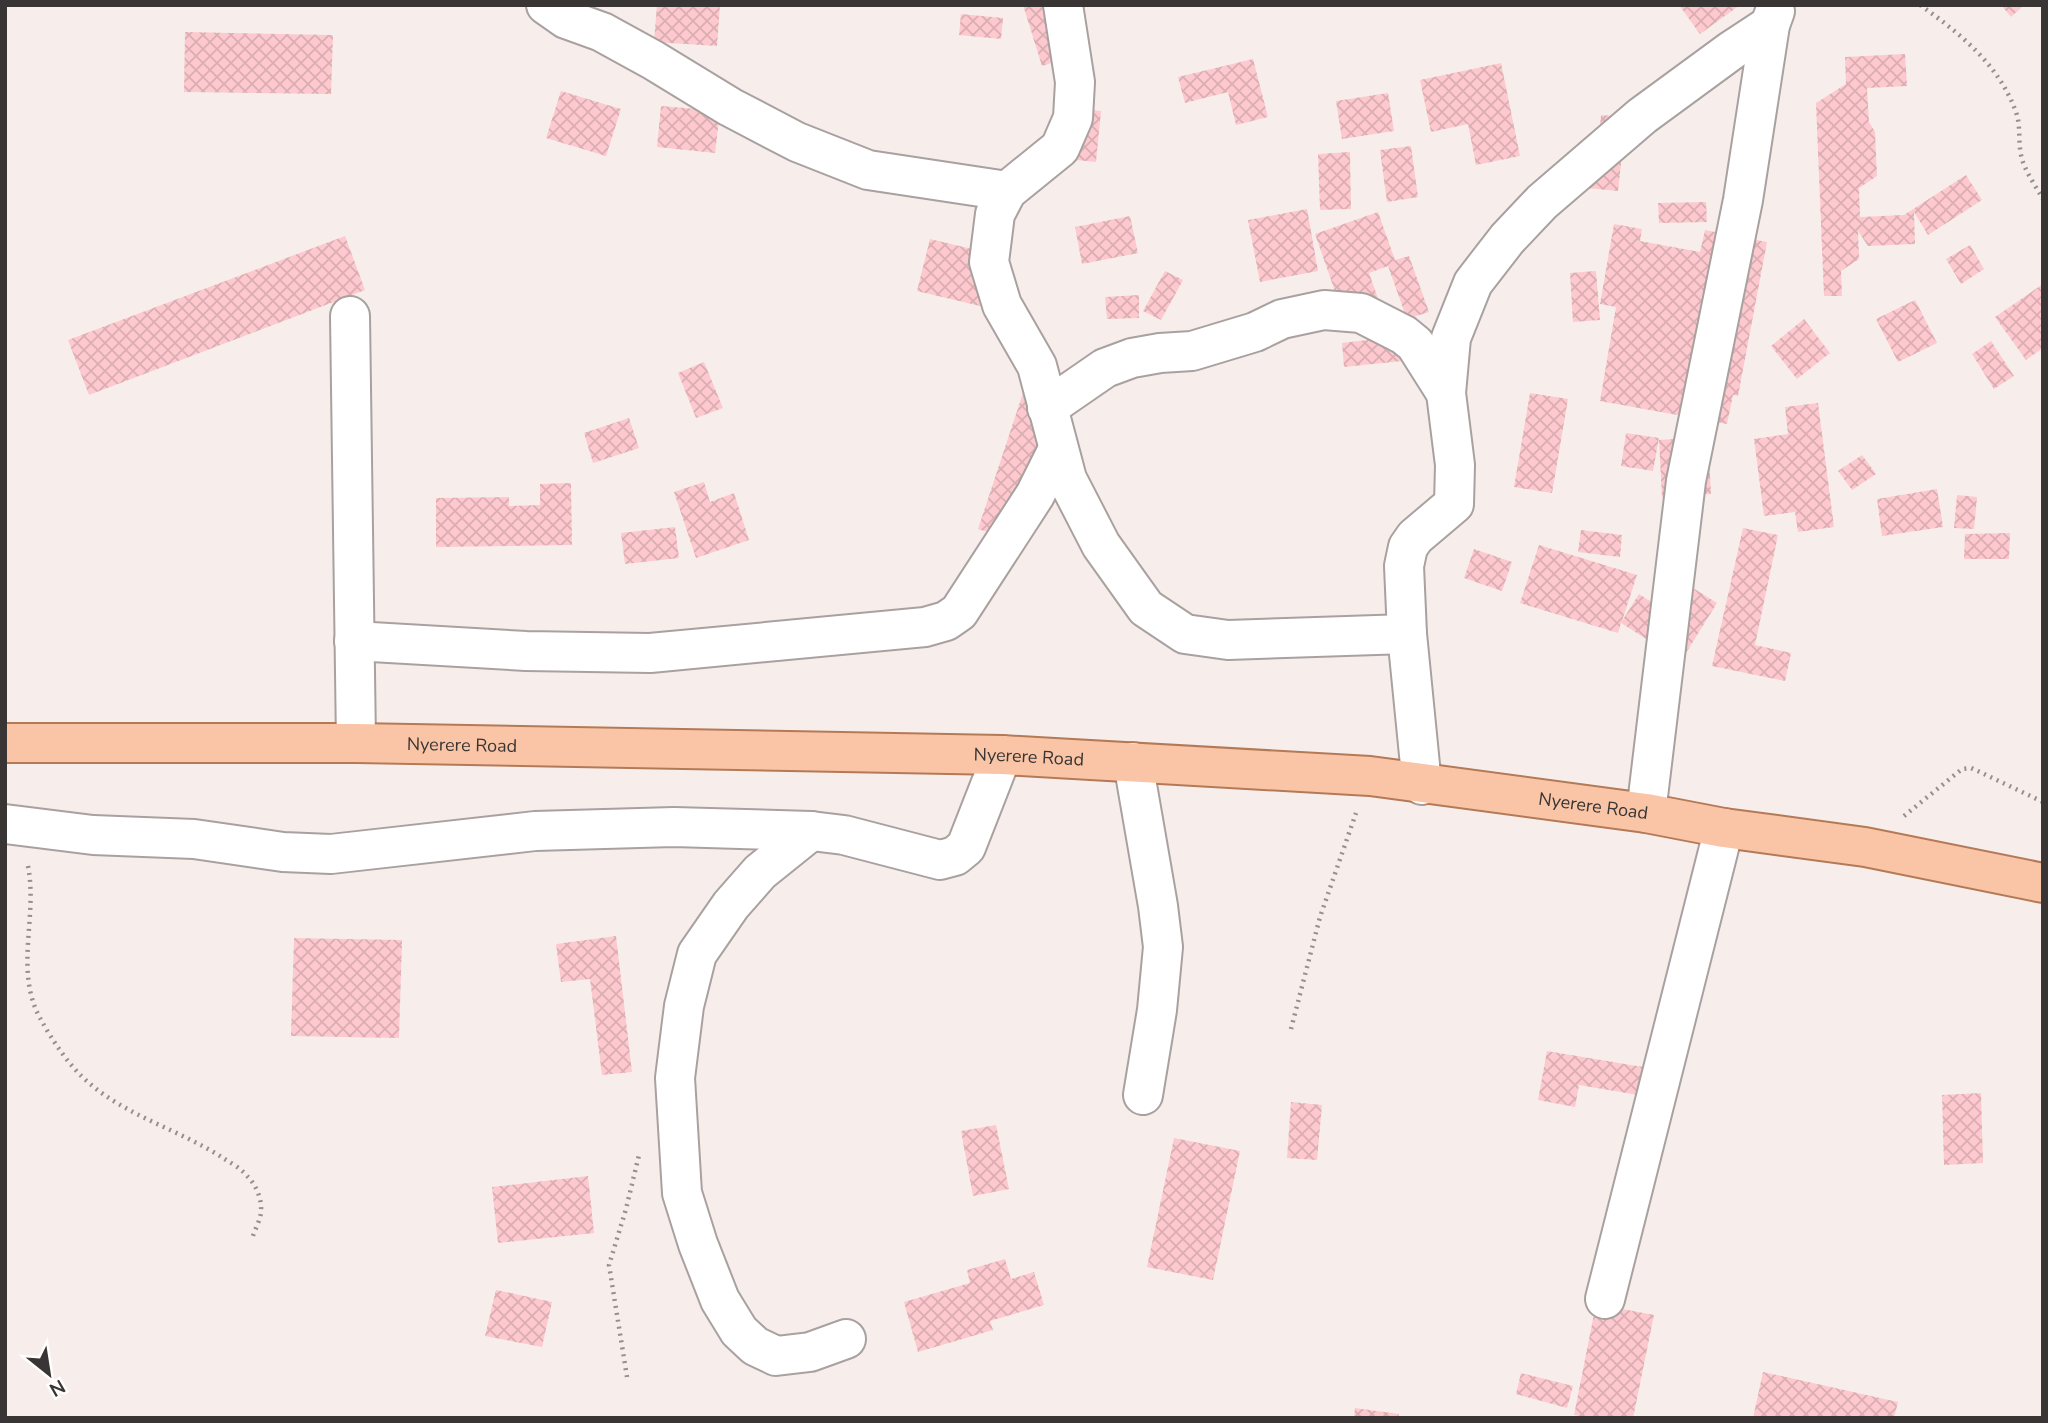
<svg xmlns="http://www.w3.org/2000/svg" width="2048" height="1423" viewBox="0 0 2048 1423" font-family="'Nunito Sans',sans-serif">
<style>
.building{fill:url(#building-cross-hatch)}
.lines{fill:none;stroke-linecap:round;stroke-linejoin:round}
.street-casing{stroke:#a8a19f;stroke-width:42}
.primary-casing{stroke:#b47a57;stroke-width:42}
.path{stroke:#958f8e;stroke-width:4.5;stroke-dasharray:2 5;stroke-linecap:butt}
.street{stroke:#fff;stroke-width:38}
.primary{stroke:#fac5a6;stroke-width:38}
.labels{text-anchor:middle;stroke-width:5;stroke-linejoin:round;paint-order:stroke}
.street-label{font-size:18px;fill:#383534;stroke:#fffdfd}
</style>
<defs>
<pattern id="building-cross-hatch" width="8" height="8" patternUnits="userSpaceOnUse" patternTransform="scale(1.75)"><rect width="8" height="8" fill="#fec9ce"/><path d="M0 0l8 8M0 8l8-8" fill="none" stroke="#daadb2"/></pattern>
</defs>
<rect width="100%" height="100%" fill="#f7eeec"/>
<!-- building -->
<g class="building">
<polygon points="657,5 720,5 717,46 654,42"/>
<polygon points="1023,5 1077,5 1091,50 1042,66"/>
<polygon points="1679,5 1740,5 1700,34"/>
<polygon points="2001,5 2024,5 2011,17"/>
<polygon points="961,14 1003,18 1001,39 959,35"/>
<polygon points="185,32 333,35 331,94 184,92"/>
<polygon points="1905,54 1907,86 1867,88 1869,122 1875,132 1877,176 1859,188 1860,217 1904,215 1966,175 1982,200 1928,235 1914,212 1915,244 1868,246 1858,231 1859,259 1841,271 1842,296 1824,296 1816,103 1846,84 1845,57"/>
<polygon points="1253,59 1268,117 1236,125 1228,92 1185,103 1178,77"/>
<polygon points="1501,63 1520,156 1476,165 1468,124 1431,132 1420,80"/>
<polygon points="561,91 621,109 606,156 546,138"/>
<polygon points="1388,93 1394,131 1342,139 1336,101"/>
<polygon points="661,106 720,111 715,153 657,147"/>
<polygon points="1062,107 1101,111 1096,162 1056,158"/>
<polygon points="1601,115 1626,117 1618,191 1554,185 1596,171"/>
<polygon points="1411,146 1418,197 1387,202 1380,150"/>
<polygon points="1350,152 1351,209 1320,210 1318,154"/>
<polygon points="1706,202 1707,222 1659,223 1658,203"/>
<polygon points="1307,209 1318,271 1260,282 1248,220"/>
<polygon points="1378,212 1395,260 1409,256 1429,312 1407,319 1388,266 1369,273 1381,307 1345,320 1315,234"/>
<polygon points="1130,216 1138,253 1082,264 1075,227"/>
<polygon points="1614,224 1642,229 1640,241 1700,252 1705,230 1767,242 1738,396 1733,395 1727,424 1600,401 1616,307 1600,304"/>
<polygon points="345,236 365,290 89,395 68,340"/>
<polygon points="930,239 1010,258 997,310 917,291"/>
<polygon points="1970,245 1984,269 1961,284 1946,259"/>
<polygon points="1165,271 1183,280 1161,320 1143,311"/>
<polygon points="1596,271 1600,320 1573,322 1570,273"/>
<polygon points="2043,284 2043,348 2026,360 1995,317"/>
<polygon points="1139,295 1139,318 1107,319 1105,297"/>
<polygon points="1915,300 1937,343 1898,362 1876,319"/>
<polygon points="1804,319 1830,353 1797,379 1771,346"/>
<polygon points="1410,335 1412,360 1344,367 1342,343"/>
<polygon points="1991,341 2014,376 1994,389 1972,354"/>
<polygon points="704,362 723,408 696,418 678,373"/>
<polygon points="1023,393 1051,402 1006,538 978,529"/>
<polygon points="1530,393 1568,399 1552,493 1514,487"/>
<polygon points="1818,403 1834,527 1798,532 1795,512 1764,516 1754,439 1788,434 1785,407"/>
<polygon points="629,418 639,448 593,463 584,433"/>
<polygon points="1626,433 1659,438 1653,471 1621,466"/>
<polygon points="1708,437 1711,494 1662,497 1659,440"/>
<polygon points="1862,455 1876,474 1852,490 1838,471"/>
<polygon points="704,482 710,502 734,493 749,540 696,558 674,492"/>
<polygon points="571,483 572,545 436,547 436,498 509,497 509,506 540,505 540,484"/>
<polygon points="1937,489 1943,527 1882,536 1877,499"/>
<polygon points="1957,495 1977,497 1974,529 1954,528"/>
<polygon points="675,527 679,558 625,564 621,533"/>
<polygon points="1743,528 1778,535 1755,645 1791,653 1785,681 1712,666"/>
<polygon points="1581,530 1622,535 1620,557 1578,552"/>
<polygon points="2010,533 2009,559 1964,559 1965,534"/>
<polygon points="1539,545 1637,575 1622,621 1639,594 1667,612 1685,583 1717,603 1681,661 1621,623 1618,633 1520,603"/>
<polygon points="1474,549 1512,562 1502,591 1464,578"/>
<polygon points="616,936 632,1072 602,1075 590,979 561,982 556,944"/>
<polygon points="294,938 402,940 399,1038 291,1036"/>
<polygon points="1547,1051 1673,1072 1668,1100 1579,1085 1575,1107 1538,1100"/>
<polygon points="1981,1093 1983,1163 1944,1165 1942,1095"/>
<polygon points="1291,1102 1322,1105 1317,1160 1287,1158"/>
<polygon points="996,1125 1009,1189 973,1196 961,1131"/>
<polygon points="1174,1138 1240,1151 1213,1280 1147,1267"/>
<polygon points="588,1176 594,1233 498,1243 492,1187"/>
<polygon points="1005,1259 1011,1279 1034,1272 1044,1305 990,1321 993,1330 918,1352 904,1302 970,1283 967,1270"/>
<polygon points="496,1290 552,1302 542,1347 485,1336"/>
<polygon points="1596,1304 1654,1315 1633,1418 1591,1418 1574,1415"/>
<polygon points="1763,1372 1898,1402 1894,1418 1753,1418"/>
<polygon points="1521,1373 1573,1386 1567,1408 1516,1394"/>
<polygon points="1355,1408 1399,1414 1398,1418 1354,1418"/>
</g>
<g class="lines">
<defs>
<g id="street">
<polyline points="546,5 566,19 602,32 653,60 730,107 797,142 868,170 1007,191"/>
<polyline points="1063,5 1075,82 1073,118 1060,148 1007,191 995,214 989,262 1002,305 1037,366 1067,479 1101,545 1146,608 1185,634 1228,640 1407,634"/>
<polyline points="350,316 356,743"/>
<polyline points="1047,408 1105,368 1132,358 1160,353 1192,351 1255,332 1282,319 1324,310 1361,313 1404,335 1415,344 1446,393"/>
<polyline points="354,641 526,651 650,653 925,627 946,621 959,612 1035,495 1058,449"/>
<polyline points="1133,762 1158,906 1163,947 1157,1010 1143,1095"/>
<polyline points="1422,785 1407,634 1404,566 1408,547 1415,537 1454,504 1455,465 1446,393 1451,338 1473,283 1507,239 1542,202 1642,116 1732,50 1770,25"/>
<polyline points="1646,813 1686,481 1743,200 1770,25 1775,11"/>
<polyline points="5,824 93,835 194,839 283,852 331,854 535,831 674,827 811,831 844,835 940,860 955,856 966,847 1002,755"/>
<polyline points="811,831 760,872 731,905 697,954 684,1006 675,1078 682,1193 698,1244 720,1300 739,1331 755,1346 776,1356 810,1352 846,1339"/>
<polyline points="1605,1299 1724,828"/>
</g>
<g id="primary">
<path id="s1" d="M5 743H356L1002 755 1370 776 1646 813 1724 828 1865 847 2043 883"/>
</g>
</defs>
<!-- street casing -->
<use href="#street" class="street-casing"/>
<!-- primary casing -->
<use href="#primary" class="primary-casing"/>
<!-- path -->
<g class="path">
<path d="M1920 5C1961 34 1999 65 2016 112 2021 126 2018 141 2021 155 2024 170 2035 185 2043 199"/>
<polyline points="1904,816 1962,769 1971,768 1980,772 2043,802"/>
<path d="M28 866C38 917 14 970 40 1018 52 1040 69 1066 88 1082 126 1116 180 1130 223 1158 231 1163 242 1169 248 1177 256 1185 262 1199 261 1211 261 1219 255 1229 253 1236"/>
<polyline points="1291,1029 1320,917 1356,813"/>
<polyline points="627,1377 609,1265 626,1209 639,1155"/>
</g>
<!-- street -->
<use href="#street" class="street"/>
<!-- primary -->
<use href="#primary" class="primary"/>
</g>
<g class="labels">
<!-- street labels -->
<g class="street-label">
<text dy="6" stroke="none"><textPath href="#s1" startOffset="457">Nyerere Road</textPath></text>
<text dy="6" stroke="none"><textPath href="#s1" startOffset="1024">Nyerere Road</textPath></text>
<text dy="6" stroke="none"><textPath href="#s1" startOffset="1591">Nyerere Road</textPath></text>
</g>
</g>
<!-- border -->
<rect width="2048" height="1423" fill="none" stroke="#383534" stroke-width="14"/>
<!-- north arrow -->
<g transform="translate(49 1374) rotate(150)" stroke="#fffdfd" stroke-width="5" paint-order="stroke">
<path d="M0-5L12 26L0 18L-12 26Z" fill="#383534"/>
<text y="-10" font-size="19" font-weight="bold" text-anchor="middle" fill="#383534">N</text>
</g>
</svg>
